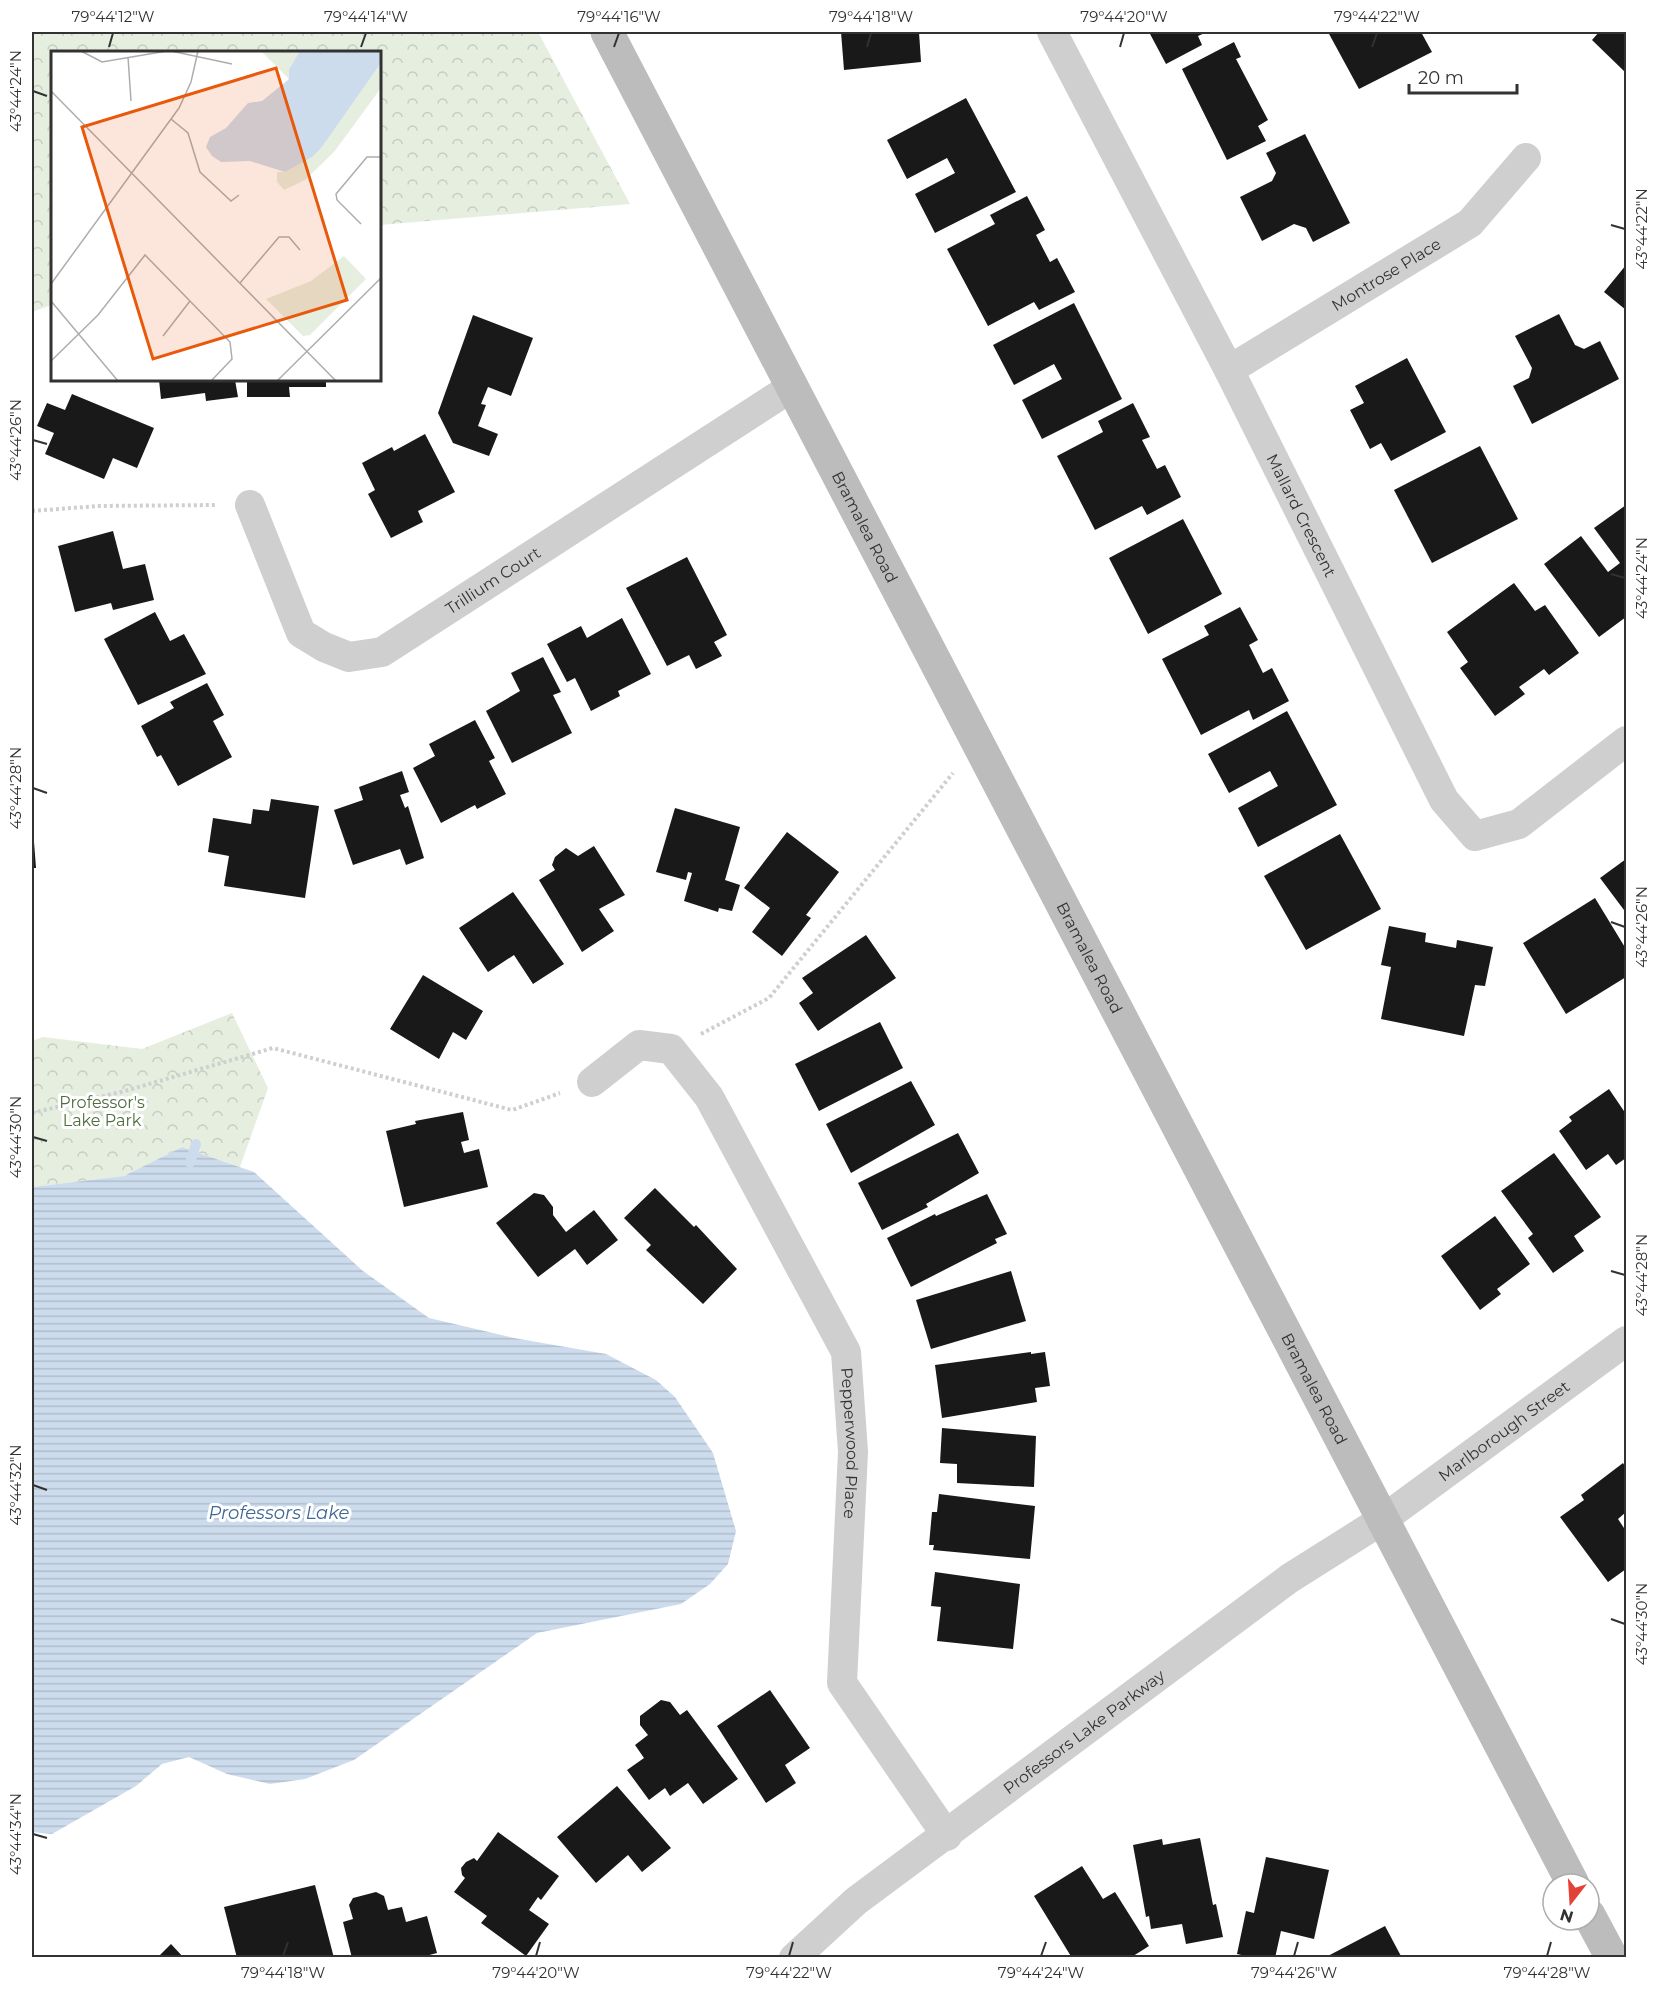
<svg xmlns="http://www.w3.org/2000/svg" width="1658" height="1989" viewBox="0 0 1658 1989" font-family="Montserrat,sans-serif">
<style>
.forest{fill:url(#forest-crowns)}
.water{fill:url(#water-rules)}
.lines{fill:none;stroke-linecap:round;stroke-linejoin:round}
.stream{stroke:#cddced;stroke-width:10}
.building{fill:#191919}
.path{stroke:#cfcfcf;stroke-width:4;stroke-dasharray:3 3;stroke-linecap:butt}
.street{stroke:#cfcfcf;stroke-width:30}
.secondary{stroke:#bcbcbc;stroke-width:33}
.ticks{fill:none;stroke:#323232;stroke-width:2}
.labels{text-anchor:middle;stroke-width:6;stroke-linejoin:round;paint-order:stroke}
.street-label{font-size:16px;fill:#323232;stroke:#fff}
.park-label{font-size:16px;fill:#4f6d3f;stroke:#fff}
.water-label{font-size:18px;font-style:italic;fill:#3f6894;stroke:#fff}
.inset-road{fill:none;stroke:#adadad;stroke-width:1.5}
.view{fill:#e8590c;fill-opacity:0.15;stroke:#e8590c;stroke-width:3}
.inset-edge{fill:none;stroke:#323232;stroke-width:3}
.neatline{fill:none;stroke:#323232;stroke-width:2}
.ticks-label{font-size:15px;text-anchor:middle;fill:#323232}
</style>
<defs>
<pattern id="forest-crowns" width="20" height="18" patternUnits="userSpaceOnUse" patternTransform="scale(1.5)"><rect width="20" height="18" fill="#e6eee0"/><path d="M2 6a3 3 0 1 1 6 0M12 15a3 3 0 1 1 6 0" fill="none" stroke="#c6cdc1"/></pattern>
<pattern id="water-rules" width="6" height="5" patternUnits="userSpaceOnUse" patternTransform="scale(1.5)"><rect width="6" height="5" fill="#cddced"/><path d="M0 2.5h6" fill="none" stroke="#b0bdcc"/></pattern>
</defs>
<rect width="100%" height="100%" fill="#fff"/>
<!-- forest -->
<g class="forest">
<polygon points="32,32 538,32 630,204 380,225 380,52 52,52 52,305 32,312"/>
<polygon points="232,1013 268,1088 240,1167 182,1147 124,1176 32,1187 32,1041 43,1037 142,1049"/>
</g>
<!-- water -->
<polygon class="water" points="182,1147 254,1172 363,1271 429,1318 514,1338 606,1354 656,1380 675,1397 713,1453 736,1531 728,1564 710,1584 681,1604 537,1633 354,1760 305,1779 270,1784 227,1774 189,1757 162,1764 136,1786 52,1834 32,1832 32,1187 124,1176"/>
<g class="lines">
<!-- stream -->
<polyline class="stream" points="190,1163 196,1144"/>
</g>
<!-- building -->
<g class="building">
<polygon points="841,32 919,32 921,62 844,70"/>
<polygon points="1149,32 1207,32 1198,36 1202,45 1166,64"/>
<polygon points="1328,32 1421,32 1432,52 1359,89"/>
<polygon points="1599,32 1626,32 1626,73 1592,40"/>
<polygon points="1234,42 1241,57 1236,59 1268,120 1258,126 1266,141 1227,160 1182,69"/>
<polygon points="966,98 1016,192 935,233 915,194 955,173 947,158 907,179 887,140"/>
<polygon points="1305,134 1350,223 1313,242 1306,228 1294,224 1262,241 1240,197 1272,181 1276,173 1266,153"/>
<polygon points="1027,196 1045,230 1036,235 1050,262 1057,258 1075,292 1039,310 1034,302 988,326 947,249 995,224 990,215"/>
<polygon points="1626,265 1626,310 1604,292"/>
<polygon points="1074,303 1122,399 1042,439 1022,400 1062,379 1054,364 1014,385 993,345"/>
<polygon points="1559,314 1575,345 1584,349 1600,341 1619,379 1532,424 1513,386 1529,378 1532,368 1515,336"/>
<polygon points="473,315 533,338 511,396 488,387 481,404 486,405 478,426 498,434 489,456 453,443 438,413"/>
<polygon points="1407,358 1446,432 1391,461 1381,443 1370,449 1350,410 1364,403 1355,386"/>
<polygon points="159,380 235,380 238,397 206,401 205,393 161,399"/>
<polygon points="247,380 326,380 326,387 289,387 290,397 247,397"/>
<polygon points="72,394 154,428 137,468 113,458 104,479 45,454 54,433 37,426 47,403 65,410"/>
<polygon points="1133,403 1150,437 1142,440 1157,469 1165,465 1181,497 1147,515 1142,506 1095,530 1057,456 1103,432 1098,421"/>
<polygon points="425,434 455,492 418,511 423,522 391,538 368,494 375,490 362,463 392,447 394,451"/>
<polygon points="1480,446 1518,519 1432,563 1394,490"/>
<polygon points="1626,505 1626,617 1599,637 1544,564 1581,536 1608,572 1620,563 1594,528"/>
<polygon points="1183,519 1222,594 1148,634 1109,558"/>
<polygon points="113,531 123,569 145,564 154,600 113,610 111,603 75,612 58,546"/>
<polygon points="687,557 727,635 714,642 722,656 696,669 689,655 667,666 626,588"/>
<polygon points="1514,583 1535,611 1545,605 1579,653 1549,675 1544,669 1519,687 1525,694 1495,716 1460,668 1468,662 1447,632"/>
<polygon points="1240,607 1258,640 1249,645 1263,673 1272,668 1289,701 1253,720 1249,710 1201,735 1162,659 1209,635 1204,626"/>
<polygon points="155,612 170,641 184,634 206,674 138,705 104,639"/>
<polygon points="622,618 651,674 618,691 620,696 591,711 575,678 567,682 547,644 581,626 587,638"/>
<polygon points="543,657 561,692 553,695 572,733 512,763 486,711 520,691 511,673"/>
<polygon points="207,683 224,715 213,721 232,757 178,786 161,755 157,757 141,726 174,708 170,702"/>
<polygon points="1287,711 1337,805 1258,847 1238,808 1278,786 1270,771 1229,793 1208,754"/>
<polygon points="475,720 495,758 489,761 506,794 477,809 475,805 441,823 413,768 435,756 429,744"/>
<polygon points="402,771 409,792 400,795 405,808 408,806 424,858 406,865 400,849 353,865 334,810 363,800 359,787"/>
<polygon points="271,799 319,806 305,898 224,886 229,856 208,852 213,818 251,824 253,809 269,811"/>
<polygon points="675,808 740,827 725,880 740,885 732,911 719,908 718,912 684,901 692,873 688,872 686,880 656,872"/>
<polygon points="32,816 36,868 32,868"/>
<polygon points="787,832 839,872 806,915 811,918 782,956 752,932 770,908 744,888"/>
<polygon points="1340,834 1381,909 1306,950 1264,876"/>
<polygon points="594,846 625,895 599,909 614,931 582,952 539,880 555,870 552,865 555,857 566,848 578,856"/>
<polygon points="1626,859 1626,908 1624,910 1600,878"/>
<polygon points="513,892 564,964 533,984 514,955 488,972 459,928"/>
<polygon points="1595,898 1626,949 1626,977 1566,1014 1523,943"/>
<polygon points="1389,926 1426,933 1425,942 1456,948 1457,940 1493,947 1485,986 1475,985 1464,1036 1381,1019 1391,967 1381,965"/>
<polygon points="866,935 896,978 818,1031 799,1003 813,993 802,978"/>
<polygon points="423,975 483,1011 466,1040 453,1032 439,1059 390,1029"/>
<polygon points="880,1022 903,1068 819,1111 795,1064"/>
<polygon points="911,1081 935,1125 851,1173 826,1124"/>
<polygon points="1609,1089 1626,1114 1626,1158 1616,1165 1608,1154 1586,1170 1559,1131 1572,1121 1569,1117"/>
<polygon points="463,1112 469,1140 461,1142 464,1153 479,1149 488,1187 404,1207 386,1131 416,1124 415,1121"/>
<polygon points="958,1133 979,1173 926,1204 928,1207 882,1230 858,1183"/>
<polygon points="1554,1153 1601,1217 1574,1236 1584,1251 1553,1273 1528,1238 1533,1234 1501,1191"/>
<polygon points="655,1188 694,1227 696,1225 737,1269 703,1304 646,1250 651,1245 624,1218"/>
<polygon points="534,1193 544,1195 553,1207 553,1215 566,1232 594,1210 618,1240 587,1265 575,1249 538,1277 496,1223"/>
<polygon points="987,1194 1007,1234 995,1239 997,1243 911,1287 887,1238 935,1214 936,1216"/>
<polygon points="1495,1216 1530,1264 1497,1289 1501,1294 1480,1310 1441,1256"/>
<polygon points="1011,1271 1026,1321 931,1349 916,1300"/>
<polygon points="1031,1352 1031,1354 1045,1352 1050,1386 1035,1388 1037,1402 942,1418 935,1365"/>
<polygon points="942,1428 1036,1436 1034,1487 957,1483 957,1464 940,1463"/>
<polygon points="1623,1463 1626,1468 1626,1512 1618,1519 1626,1531 1626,1569 1608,1582 1560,1517 1584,1500 1581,1495"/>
<polygon points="939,1494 1035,1506 1030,1559 933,1550 934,1545 929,1545 932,1512 937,1512"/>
<polygon points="935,1572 1020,1584 1013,1649 937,1641 941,1607 931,1606"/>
<polygon points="770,1690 810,1748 785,1765 796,1783 766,1803 717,1726"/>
<polygon points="661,1700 670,1702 680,1715 687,1710 738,1779 703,1804 688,1783 670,1796 665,1788 649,1800 627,1770 644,1758 635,1745 648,1735 640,1725 640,1716"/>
<polygon points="617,1786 671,1848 642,1872 628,1855 596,1883 557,1837"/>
<polygon points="498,1832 559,1876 541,1900 538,1897 529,1910 549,1924 526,1956 481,1923 487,1916 454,1892 465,1878 462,1875 461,1868 466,1862 474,1858 477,1861"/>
<polygon points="1200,1838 1213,1905 1216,1904 1223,1937 1186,1944 1182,1924 1151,1929 1149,1916 1146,1917 1133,1845 1162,1839 1163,1845"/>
<polygon points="1266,1857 1329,1870 1314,1939 1281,1931 1275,1958 1255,1958 1237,1954 1246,1911 1254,1913"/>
<polygon points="1082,1866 1103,1899 1115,1892 1149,1946 1130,1958 1072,1958 1034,1896"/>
<polygon points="315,1885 334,1958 237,1958 224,1907"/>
<polygon points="376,1892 384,1896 388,1910 402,1907 406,1922 427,1916 437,1953 418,1958 352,1958 343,1922 353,1919 349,1905 353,1898"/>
<polygon points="1385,1926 1402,1958 1324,1958"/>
<polygon points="171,1944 184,1958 157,1958"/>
</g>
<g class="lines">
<!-- path -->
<g class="path">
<polyline points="32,511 98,506 216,505"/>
<polyline points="701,1034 769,998 953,773"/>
<polyline points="32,1113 125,1091 273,1048 512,1110 560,1093"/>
</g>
<!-- street -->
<g class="street">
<path id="s1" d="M1052 32 1229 370 1444 800 1475 836 1519 824 1626 741"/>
<path id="s2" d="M1229 370 1470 223 1526 158"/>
<path id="s3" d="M250 505 301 633 324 647 349 657 382 652 792 387"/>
<path id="s4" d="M592 1082 639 1045 671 1049 709 1097 846 1352 853 1452 842 1683 947 1836"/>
<path id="s5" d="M794 1958 856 1901 1290 1578 1382 1520 1626 1341"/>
</g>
<!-- secondary -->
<g class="secondary">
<path id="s6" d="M607 32 1573 1884"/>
<polyline points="1589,1915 1612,1958"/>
</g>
</g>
<!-- ticks -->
<path class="ticks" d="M109 47 113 33M361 47 366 33M614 47 619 33M867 47 871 33M1120 47 1124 33M1372 47 1377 33M33 91 47 96M1611 225 1625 229M33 440 47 444M1611 574 1625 578M33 788 47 793M1611 922 1625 927M33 1137 47 1141M1611 1271 1625 1275M33 1485 47 1490M1611 1619 1625 1624M33 1834 47 1838M283 1956 288 1942M536 1956 540 1942M789 1956 793 1942M1041 1956 1046 1942M1294 1956 1298 1942M1547 1956 1551 1942"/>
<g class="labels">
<!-- street labels -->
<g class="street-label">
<text dy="6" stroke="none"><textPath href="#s2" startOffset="184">Montrose Place</textPath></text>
<text dy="6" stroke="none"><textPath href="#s1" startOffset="544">Mallard Crescent</textPath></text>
<text dy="6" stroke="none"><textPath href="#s6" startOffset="558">Bramalea Road</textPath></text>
<text dy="6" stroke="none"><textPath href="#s3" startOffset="357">Trillium Court</textPath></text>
<text dy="6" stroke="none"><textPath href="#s6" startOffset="1044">Bramalea Road</textPath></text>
<text dy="6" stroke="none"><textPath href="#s6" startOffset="1530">Bramalea Road</textPath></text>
<text dy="6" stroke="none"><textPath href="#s5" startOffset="885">Marlborough Street</textPath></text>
<text dy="6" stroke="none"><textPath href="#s4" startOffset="534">Pepperwood Place</textPath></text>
<text dy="6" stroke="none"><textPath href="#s5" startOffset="368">Professors Lake Parkway</textPath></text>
</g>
<!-- park labels -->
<g class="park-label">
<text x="102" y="1108">Professor's<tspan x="102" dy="18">Lake Park</tspan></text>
</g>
<!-- water labels -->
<g class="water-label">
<text x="279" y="1519">Professors Lake</text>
</g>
</g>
<!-- overview -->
<g transform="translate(51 51)">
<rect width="330" height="330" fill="#fff"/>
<path d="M210 0H249L238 18V28ZM330 12V37L283 101 254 129 233 139 226 131V121H234L271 96ZM293 205 315 228 259 284 252 285 215 248 260 230Z" fill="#e6eee0"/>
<path d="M249 0H330V12L271 96 261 106 234 121 199 110 170 111 161 105 155 96 159 86 175 77 197 52 211 50 238 28V18Z" fill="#cddced"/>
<path class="inset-road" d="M30 0 51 11 116 0M120 0 181 13M77 6 80 50M0 40 285 330M120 68 137 82 149 121 180 150 188 144M310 173 286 149 285 143 316 106H330M189 232 228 186H238L249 199M0 233 128 57 140 31 147 0M0 250 67 330M112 285 139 250M0 310 47 264 94 204 179 291 181 308 160 330M226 330 330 227"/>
<path class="view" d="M225 17 296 249 102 308 31 76Z"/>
<rect width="330" height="330" class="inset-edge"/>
</g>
<!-- border -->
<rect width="1658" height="1989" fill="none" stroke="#ffffff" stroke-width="66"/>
<!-- north arrow -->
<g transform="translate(1571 1902) rotate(197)"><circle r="28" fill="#ffffff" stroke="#adadad" stroke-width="1.5"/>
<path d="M0-4.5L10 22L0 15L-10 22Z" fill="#e34239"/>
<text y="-9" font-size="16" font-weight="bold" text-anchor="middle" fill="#323232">N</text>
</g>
<!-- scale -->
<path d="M1409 84v9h108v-9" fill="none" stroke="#323232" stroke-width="3"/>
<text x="1418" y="84" font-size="18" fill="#323232" stroke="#ffffff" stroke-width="4.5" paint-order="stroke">20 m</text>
<rect x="33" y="33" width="1592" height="1923" class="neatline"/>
<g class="ticks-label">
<text x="113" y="22">79°44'12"W</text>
<text x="366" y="22">79°44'14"W</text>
<text x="619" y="22">79°44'16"W</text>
<text x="871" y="22">79°44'18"W</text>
<text x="1124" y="22">79°44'20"W</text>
<text x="1377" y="22">79°44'22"W</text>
<text transform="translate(16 91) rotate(-90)" y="5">43°44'24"N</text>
<text transform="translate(1642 229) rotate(-90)" y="5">43°44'22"N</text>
<text transform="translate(16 440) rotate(-90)" y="5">43°44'26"N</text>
<text transform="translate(1642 578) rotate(-90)" y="5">43°44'24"N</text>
<text transform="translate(16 788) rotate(-90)" y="5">43°44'28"N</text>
<text transform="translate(1642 927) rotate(-90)" y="5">43°44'26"N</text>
<text transform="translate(16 1137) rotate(-90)" y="5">43°44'30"N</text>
<text transform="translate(1642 1275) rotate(-90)" y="5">43°44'28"N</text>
<text transform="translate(16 1485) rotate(-90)" y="5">43°44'32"N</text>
<text transform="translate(1642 1624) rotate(-90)" y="5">43°44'30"N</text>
<text transform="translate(16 1834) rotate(-90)" y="5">43°44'34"N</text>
<text x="283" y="1978">79°44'18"W</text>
<text x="536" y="1978">79°44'20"W</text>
<text x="789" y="1978">79°44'22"W</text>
<text x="1041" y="1978">79°44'24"W</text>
<text x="1294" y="1978">79°44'26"W</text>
<text x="1547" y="1978">79°44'28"W</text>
</g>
</svg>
